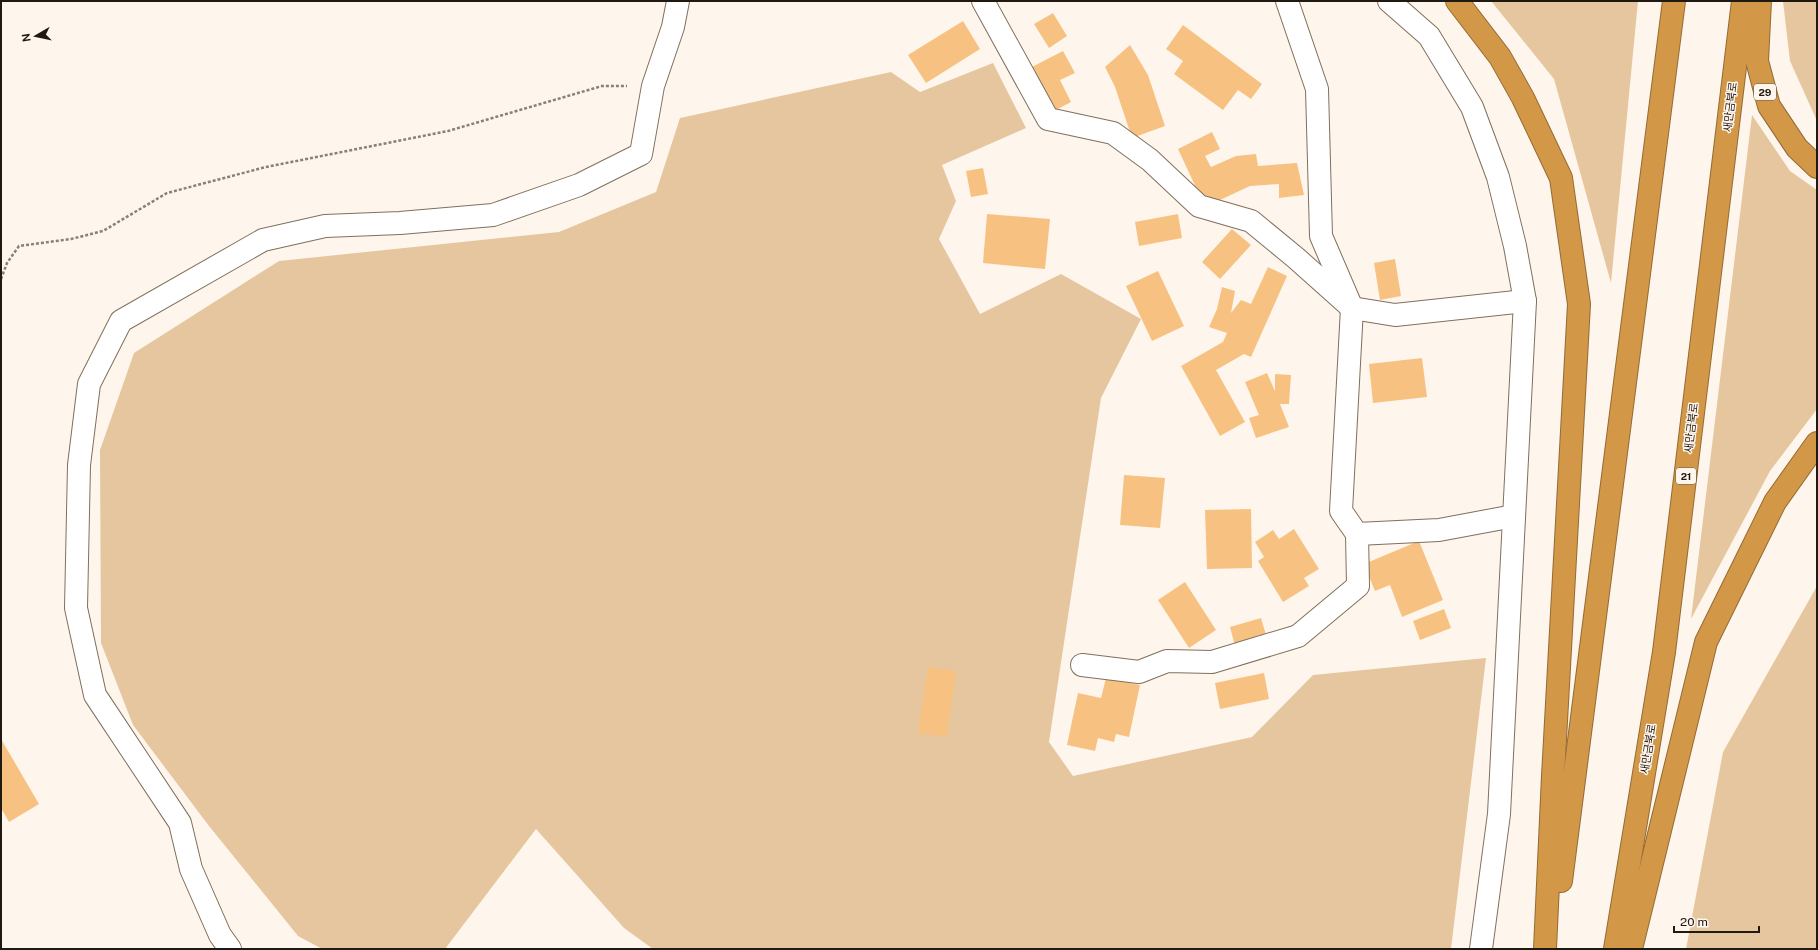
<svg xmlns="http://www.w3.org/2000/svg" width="1818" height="950" viewBox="0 0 1818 950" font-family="'Public Sans','Noto Sans KR',sans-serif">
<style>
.green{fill:#e6c69f}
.building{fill:#f7c281}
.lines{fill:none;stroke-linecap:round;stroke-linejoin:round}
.minor-casing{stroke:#806f5b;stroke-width:24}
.highway-casing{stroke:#946b34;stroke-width:24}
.path{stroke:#878077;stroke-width:2.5;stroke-dasharray:3 2;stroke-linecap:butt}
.minor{stroke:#fff;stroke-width:22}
.highway{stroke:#d29747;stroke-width:22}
.labels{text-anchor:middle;stroke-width:3;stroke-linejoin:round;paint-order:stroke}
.shield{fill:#fef6ed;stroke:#635b53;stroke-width:1}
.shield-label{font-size:10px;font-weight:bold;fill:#201911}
.street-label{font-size:11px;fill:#201911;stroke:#fef6ed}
</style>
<rect width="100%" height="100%" fill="#fef6ed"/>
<!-- green -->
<g class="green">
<polygon points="1491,1 1638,1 1611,283 1554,79"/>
<polygon points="1783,1 1817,1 1817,121 1790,61"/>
<polygon points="993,63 1026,128 942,165 956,201 939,239 980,314 1061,274 1141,319 1101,398 1049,742 1073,776 1252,737 1313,675 1486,658 1451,949 653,949 624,928 536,829 445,949 322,949 298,936 209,826 133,725 101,643 100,450 134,353 279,261 559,232 656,192 680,118 891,72 920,92"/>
<polygon points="1752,115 1790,171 1817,190 1817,409 1770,471 1691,619"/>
<polygon points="1817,586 1817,949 1686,949 1723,752"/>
</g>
<!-- building -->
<g class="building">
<polygon points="1053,13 1067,36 1049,48 1034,24"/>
<polygon points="963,21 980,49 926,83 908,55"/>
<polygon points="1183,25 1262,84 1251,99 1238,90 1223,110 1174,74 1183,61 1166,49"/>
<polygon points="1130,45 1148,75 1165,126 1132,138 1115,87 1105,67"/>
<polygon points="1063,51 1075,73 1060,80 1071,102 1052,112 1030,68"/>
<polygon points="1212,132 1220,149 1205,156 1211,167 1236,156 1256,154 1258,166 1297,163 1304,195 1279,198 1279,184 1250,186 1205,207 1178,149"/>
<polygon points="983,168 988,194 971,197 966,171"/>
<polygon points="987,214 1050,219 1045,269 983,263"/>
<polygon points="1178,214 1182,238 1139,246 1135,222"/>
<polygon points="1232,229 1251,245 1220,279 1202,262"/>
<polygon points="1395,259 1401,296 1380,300 1374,263"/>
<polygon points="1268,267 1287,276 1251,357 1244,354 1216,370 1245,422 1220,436 1181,366 1223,342 1227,333 1209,327 1217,309 1222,287 1235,291 1231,313 1241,300 1251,304"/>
<polygon points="1158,271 1184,326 1152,341 1126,286"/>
<polygon points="1422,358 1427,397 1373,403 1369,364"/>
<polygon points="1267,373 1275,391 1275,374 1291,375 1289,404 1280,404 1289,427 1256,438 1249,418 1259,415 1245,382"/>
<polygon points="1124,475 1165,478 1160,528 1120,525"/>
<polygon points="1251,509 1252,568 1207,569 1205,510"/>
<polygon points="1294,529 1319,569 1304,578 1309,586 1283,602 1258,561 1264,557 1255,542 1273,530 1279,539"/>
<polygon points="1419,541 1443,600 1402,617 1390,585 1375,591 1364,564"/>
<polygon points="1185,582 1216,630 1189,648 1158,600"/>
<polygon points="1444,609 1451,628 1420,640 1413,621"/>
<polygon points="1261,618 1267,638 1235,646 1230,627"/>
<polygon points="928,667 956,671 947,737 918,733"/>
<polygon points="1264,673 1269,699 1220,709 1215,683"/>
<polygon points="1106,678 1140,685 1129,737 1116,734 1114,742 1098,738 1095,751 1067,745 1078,693 1101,698"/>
<polygon points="1,739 39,804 9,822 1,808"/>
</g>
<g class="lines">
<defs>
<g id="minor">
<polyline points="983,1 1048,119 1113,133 1150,160 1199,206 1251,221 1296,258 1352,308 1395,315 1525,301"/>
<polyline points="1287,1 1317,89 1321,236 1352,308 1341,511 1357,534 1439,530 1514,516"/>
<polyline points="1389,1 1429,36 1472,107 1498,177 1515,246 1525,301 1499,814 1481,949"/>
<polyline points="1082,665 1139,672 1167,661 1212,662 1298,636 1358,586 1357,534"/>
<polyline points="230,949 220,935 191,869 180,823 95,695 76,608 79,465 89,384 121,321 263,240 325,226 400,223 493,215 579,185 641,154 653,86 673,27 678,1"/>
</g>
<g id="highway">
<polyline points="1457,1 1500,57 1523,98 1561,178 1579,304 1553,776 1545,949"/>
<polyline points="1760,1 1757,61 1769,106 1797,148 1817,167"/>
<polyline points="1561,881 1674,1"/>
<polyline points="1615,949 1664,652 1743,1"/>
<polyline points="1631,949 1706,642 1775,502 1817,443"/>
</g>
</defs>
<!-- minor casing -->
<use href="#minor" class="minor-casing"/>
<!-- highway casing -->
<use href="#highway" class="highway-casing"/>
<!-- path -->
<polyline class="path" points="1,279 7,263 19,246 71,239 103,231 167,193 266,167 448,131 602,86 627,86"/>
<!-- minor -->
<use href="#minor" class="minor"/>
<!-- highway -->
<use href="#highway" class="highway"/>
</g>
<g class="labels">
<!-- shield labels -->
<g class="shield">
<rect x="1754" y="84" width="22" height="16" rx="3"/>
<rect x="1676" y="468" width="20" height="16" rx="3"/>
</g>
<g class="shield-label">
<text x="1765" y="96">29</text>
<text x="1686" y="480">21</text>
</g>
<!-- street labels -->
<g class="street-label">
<text transform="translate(1730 107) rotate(-83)" y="4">새만금북로</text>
<text transform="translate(1691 428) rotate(-83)" y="4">새만금북로</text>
<text transform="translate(1648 749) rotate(-81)" y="4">새만금북로</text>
</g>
</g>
<!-- border -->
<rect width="1818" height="950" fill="none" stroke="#201911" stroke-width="4"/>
<!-- north arrow -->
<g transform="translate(36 36) rotate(261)" stroke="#fef6ed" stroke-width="3" paint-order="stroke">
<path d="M0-3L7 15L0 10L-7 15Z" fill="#201911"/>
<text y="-6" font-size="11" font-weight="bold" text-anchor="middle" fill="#201911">N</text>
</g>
<!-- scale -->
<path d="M1674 926v6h85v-6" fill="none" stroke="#201911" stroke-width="2"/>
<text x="1680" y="926" font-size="12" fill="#201911" stroke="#fef6ed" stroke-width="3" paint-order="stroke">20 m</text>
</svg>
